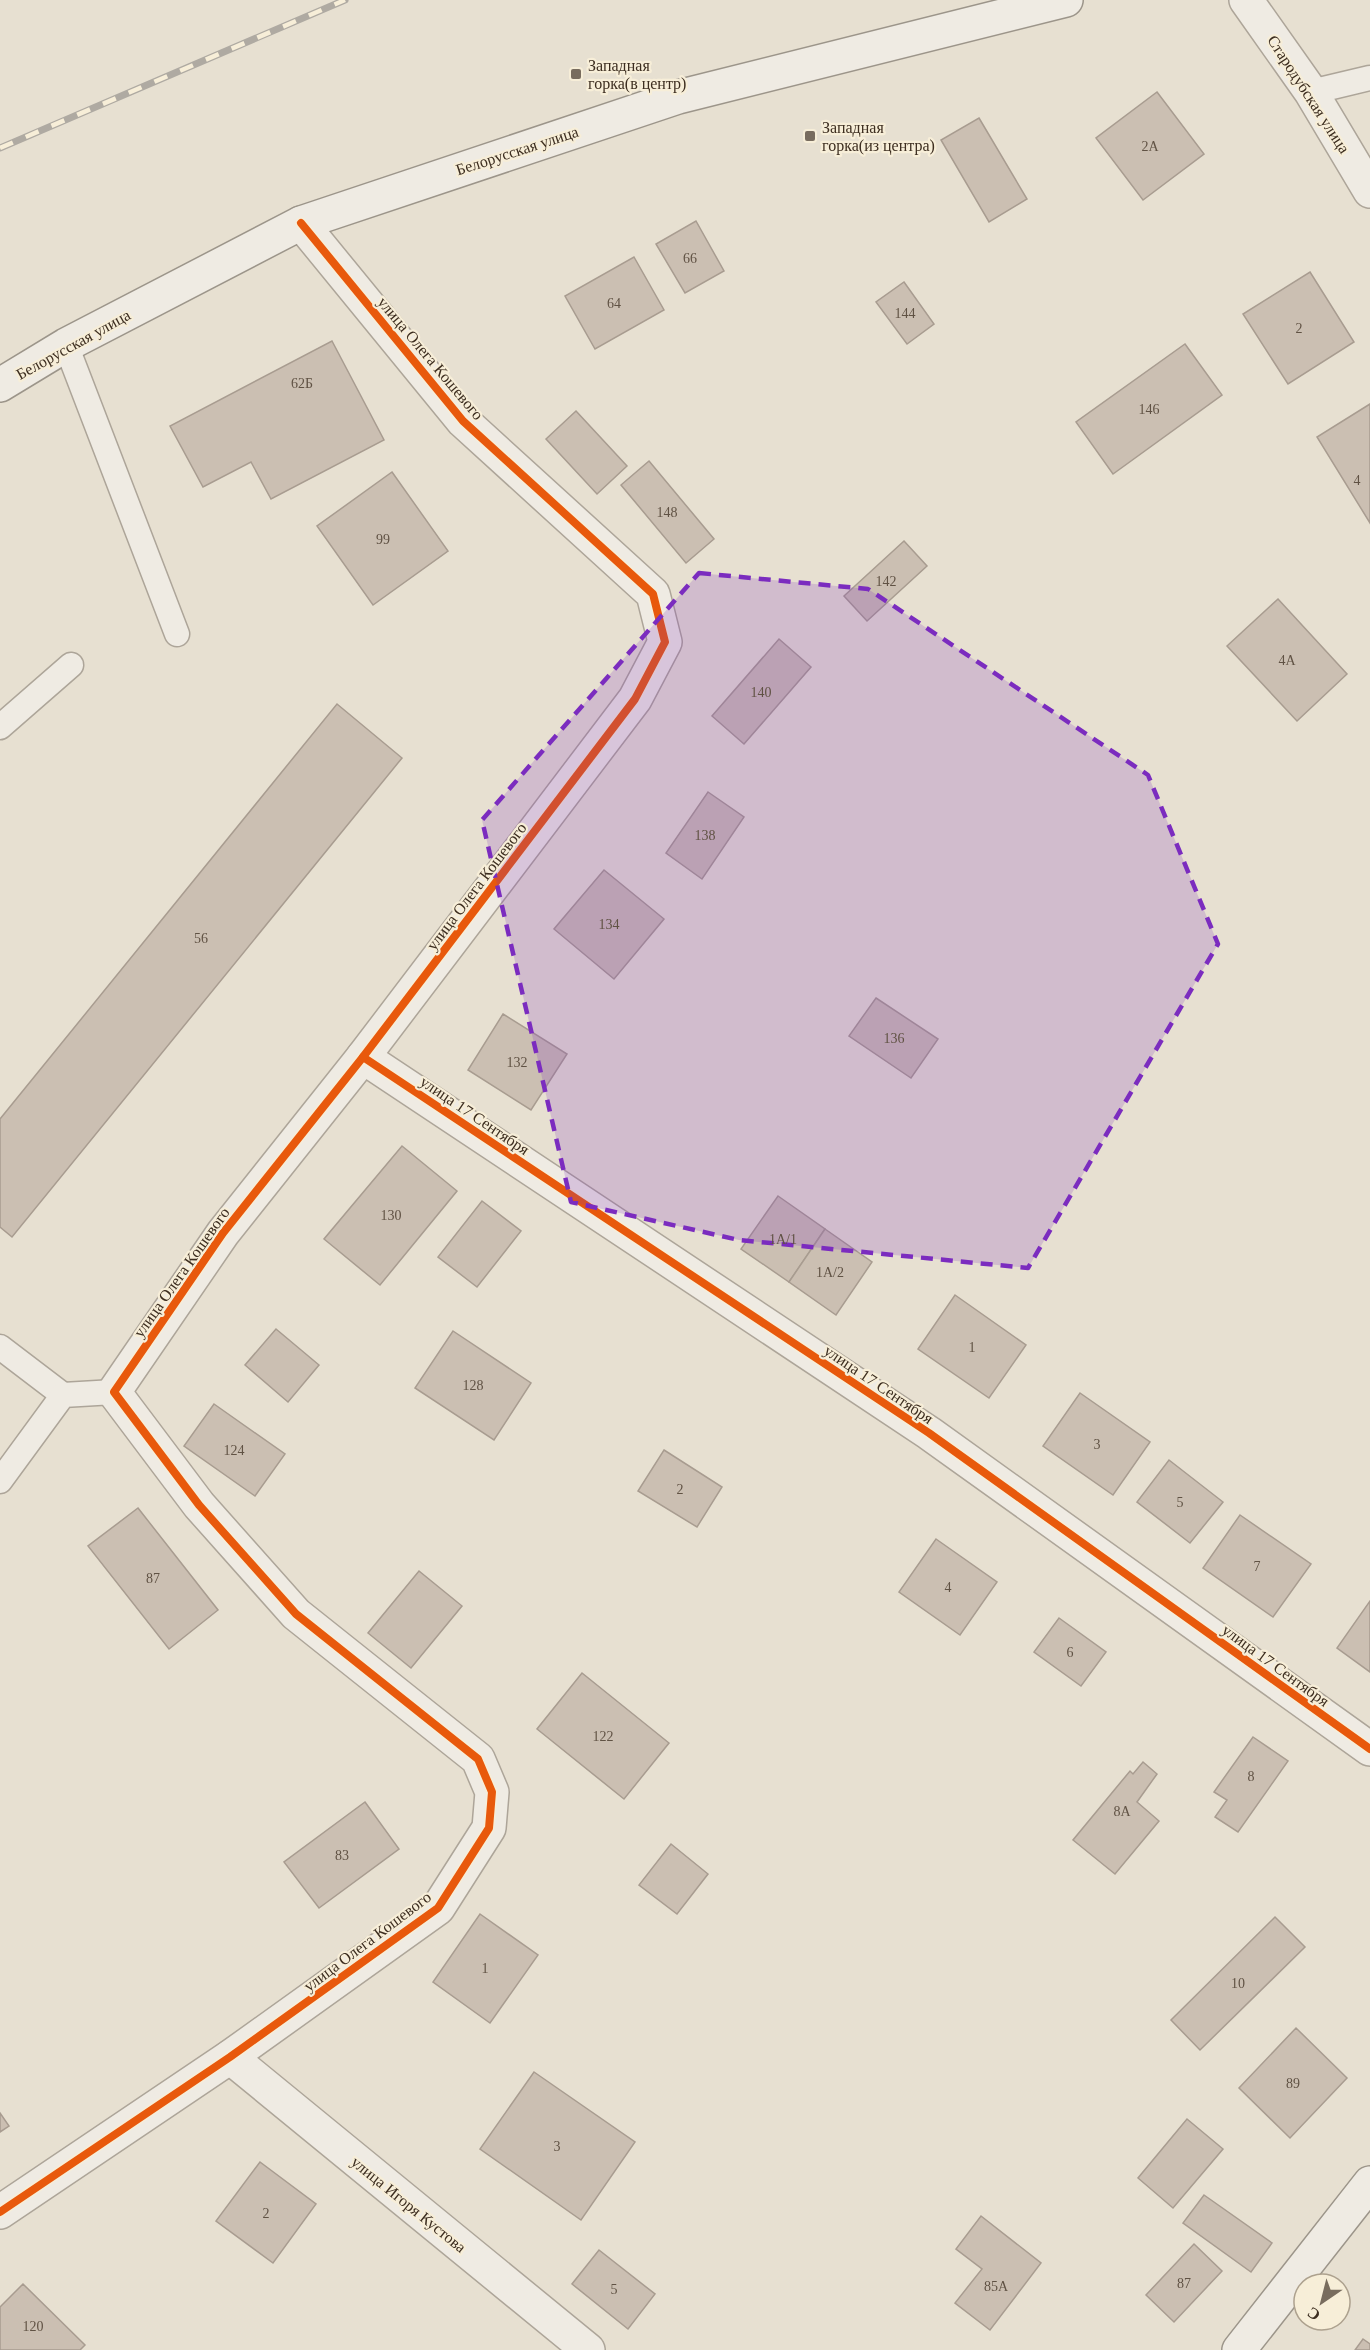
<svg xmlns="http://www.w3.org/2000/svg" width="1370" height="2350" viewBox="0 0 1370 2350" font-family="Georgia,serif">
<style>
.building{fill:#cbbfb2;stroke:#a89c90;stroke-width:1.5}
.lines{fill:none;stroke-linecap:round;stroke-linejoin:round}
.lane-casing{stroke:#ada599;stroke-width:27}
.street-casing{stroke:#ada599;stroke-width:36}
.secondary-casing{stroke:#9c958a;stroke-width:36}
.lane{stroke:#efebe3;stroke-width:24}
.street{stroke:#efebe3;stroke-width:33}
.secondary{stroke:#efebe3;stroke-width:33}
.rail-casing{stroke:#afaaa2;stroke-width:7}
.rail{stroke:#f7eed8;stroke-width:4.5;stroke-dasharray:14;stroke-linecap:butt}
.cycleway-casing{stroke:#f7eed8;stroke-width:11}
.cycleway{stroke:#e8590c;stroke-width:8}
.marked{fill:#7b2cbf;fill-opacity:0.2;stroke:#7b2cbf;stroke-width:4.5;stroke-dasharray:12 8;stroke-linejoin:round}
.poi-dot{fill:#786c5e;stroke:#f7eed8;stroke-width:2}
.labels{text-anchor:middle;stroke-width:4.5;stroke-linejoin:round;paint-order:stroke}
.number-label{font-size:14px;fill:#605244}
.poi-label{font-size:16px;fill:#3d2e20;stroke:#f7eed8;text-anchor:start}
.street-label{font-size:16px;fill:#3d2e20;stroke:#f7eed8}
</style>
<rect width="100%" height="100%" fill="#e7e0d1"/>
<!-- building -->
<g class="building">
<polygon points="1157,92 1204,154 1143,200 1096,138"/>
<polygon points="979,118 1027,199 989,222 941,140"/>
<polygon points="696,221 724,271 685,293 656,244"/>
<polygon points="634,257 664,310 595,349 565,296"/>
<polygon points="1310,272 1354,342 1288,384 1243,314"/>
<polygon points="904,282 934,324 907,344 876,302"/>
<polygon points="332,341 384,440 271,499 251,462 203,487 170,426"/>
<polygon points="1185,344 1222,395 1113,474 1076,422"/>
<polygon points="1370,404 1370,523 1317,437"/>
<polygon points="576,411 627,466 597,494 546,439"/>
<polygon points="649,461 714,539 686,563 621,485"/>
<polygon points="392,472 448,551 373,605 317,526"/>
<polygon points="904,541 927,566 867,621 844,596"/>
<polygon points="1278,599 1347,674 1297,721 1227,646"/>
<polygon points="779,639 811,667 744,744 712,716"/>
<polygon points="337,704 402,758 12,1237 0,1227 0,1119"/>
<polygon points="708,792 744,817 702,879 666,853"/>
<polygon points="604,870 664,919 614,979 554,929"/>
<polygon points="876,998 938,1039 911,1078 849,1036"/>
<polygon points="503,1014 567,1054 531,1110 468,1070"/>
<polygon points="402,1146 457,1191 380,1285 324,1239"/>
<polygon points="778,1196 825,1229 789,1282 741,1249"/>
<polygon points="482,1201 521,1231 477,1287 438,1257"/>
<polygon points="825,1229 872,1262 836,1315 789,1282"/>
<polygon points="955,1295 1026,1345 989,1398 918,1349"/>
<polygon points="276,1329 319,1365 288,1402 245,1365"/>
<polygon points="453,1331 531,1383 494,1440 415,1388"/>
<polygon points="1080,1393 1150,1442 1113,1495 1043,1446"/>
<polygon points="214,1404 285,1454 255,1496 184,1446"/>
<polygon points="664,1450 722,1487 697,1527 638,1491"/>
<polygon points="1169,1460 1223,1502 1190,1543 1137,1502"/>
<polygon points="138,1508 218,1610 169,1649 88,1546"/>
<polygon points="1240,1515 1311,1564 1273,1617 1203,1568"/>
<polygon points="936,1539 997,1582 960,1635 899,1592"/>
<polygon points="419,1571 462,1606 411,1668 368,1633"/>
<polygon points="1370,1601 1370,1672 1337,1648"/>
<polygon points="1059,1618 1106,1652 1081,1686 1034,1652"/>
<polygon points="582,1673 669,1743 624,1799 537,1729"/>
<polygon points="1253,1737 1288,1761 1238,1832 1215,1817 1227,1800 1214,1792"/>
<polygon points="1143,1762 1157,1774 1137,1802 1159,1821 1115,1874 1073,1840 1130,1771 1133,1774"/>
<polygon points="365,1802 399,1849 319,1908 284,1862"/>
<polygon points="671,1844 708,1874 677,1914 639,1885"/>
<polygon points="480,1914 538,1955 490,2023 433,1982"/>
<polygon points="1275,1917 1305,1947 1200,2050 1171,2020"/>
<polygon points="1296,2028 1347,2078 1290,2138 1239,2088"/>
<polygon points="534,2072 635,2142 581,2220 480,2149"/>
<polygon points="0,2113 9,2126 0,2132"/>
<polygon points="1187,2119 1223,2149 1173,2208 1138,2178"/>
<polygon points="260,2162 316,2204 273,2263 216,2221"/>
<polygon points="1204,2195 1272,2243 1251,2272 1183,2223"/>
<polygon points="981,2216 1041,2263 990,2330 955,2303 982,2269 956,2249"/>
<polygon points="1194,2244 1222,2271 1174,2322 1146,2295"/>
<polygon points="599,2250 655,2294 628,2329 572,2284"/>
<polygon points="23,2284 85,2345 80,2350 0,2350 0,2307"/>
<polygon points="1363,2339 1370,2344 1370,2350 1355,2350"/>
</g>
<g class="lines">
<defs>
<g id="lane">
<polyline points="1311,92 1370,78"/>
<polyline points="66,345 177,634"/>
<polyline points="0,727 71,665"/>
<polyline points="0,1347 63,1395"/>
<polyline points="0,1481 63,1395 114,1392"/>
</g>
<g id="street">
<polyline points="1246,0 1311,92 1370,191"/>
<polyline points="363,1057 929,1433 1370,1749"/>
<polyline points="230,2057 588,2350"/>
<polyline points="0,2212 230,2057 438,1908 489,1828 492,1792 478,1759 296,1614 199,1505 114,1392 223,1233 363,1057 635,699 665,642 653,594 463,421 301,223"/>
</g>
<g id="secondary">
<polyline points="0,385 66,345 301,223 678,97 1066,0"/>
<polyline points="1239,2350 1370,2183"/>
</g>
</defs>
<!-- lane casing -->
<use href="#lane" class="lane-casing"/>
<!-- street casing -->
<use href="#street" class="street-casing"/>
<!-- secondary casing -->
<use href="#secondary" class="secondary-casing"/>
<!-- lane -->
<use href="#lane" class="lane"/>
<!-- street -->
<use href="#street" class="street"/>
<!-- secondary -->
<use href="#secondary" class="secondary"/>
<defs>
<polyline id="rail" points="0,148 345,0"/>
</defs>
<!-- rail casing -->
<use href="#rail" class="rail-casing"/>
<!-- rail -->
<use href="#rail" class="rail"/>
<defs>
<g id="cycleway">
<polyline points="363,1057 929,1433 1370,1749"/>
<polyline points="0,2212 230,2057 438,1908 489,1828 492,1792 478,1759 296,1614 199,1505 114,1392 223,1233 363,1057 635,699 665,642 653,594 463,421 301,223"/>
</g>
</defs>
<!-- cycleway casing -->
<use href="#cycleway" class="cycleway-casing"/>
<!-- cycleway -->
<use href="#cycleway" class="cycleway"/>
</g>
<!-- marked area -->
<path class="marked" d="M699 573 868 589 1148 775 1218 944 1028 1268 739 1240 571 1202 482 820Z"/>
<!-- markers -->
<g class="poi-dot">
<rect x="570" y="68" width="12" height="12" rx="3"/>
<rect x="804" y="130" width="12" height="12" rx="3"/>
</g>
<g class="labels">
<!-- number labels -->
<g class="number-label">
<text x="1150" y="151">2А</text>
<text x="690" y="263">66</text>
<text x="614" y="308">64</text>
<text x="905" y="318">144</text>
<text x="1299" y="333">2</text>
<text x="302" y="388">62Б</text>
<text x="1149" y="414">146</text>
<text x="1357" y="485">4</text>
<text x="667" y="517">148</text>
<text x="383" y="544">99</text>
<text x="886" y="586">142</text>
<text x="1287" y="665">4А</text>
<text x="761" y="697">140</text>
<text x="705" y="840">138</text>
<text x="609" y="929">134</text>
<text x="201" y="943">56</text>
<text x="894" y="1043">136</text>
<text x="517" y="1067">132</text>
<text x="391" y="1220">130</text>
<text x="783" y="1244">1А/1</text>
<text x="830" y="1277">1А/2</text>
<text x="972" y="1352">1</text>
<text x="473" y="1390">128</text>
<text x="1097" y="1449">3</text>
<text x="234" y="1455">124</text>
<text x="680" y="1494">2</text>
<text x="1180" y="1507">5</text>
<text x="1257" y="1571">7</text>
<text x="153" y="1583">87</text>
<text x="948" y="1592">4</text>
<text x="1070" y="1657">6</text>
<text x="603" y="1741">122</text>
<text x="1251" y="1781">8</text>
<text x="1122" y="1816">8А</text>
<text x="342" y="1860">83</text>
<text x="485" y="1973">1</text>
<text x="1238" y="1988">10</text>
<text x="1293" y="2088">89</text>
<text x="557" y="2151">3</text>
<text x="266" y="2218">2</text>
<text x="1184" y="2288">87</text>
<text x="996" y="2291">85А</text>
<text x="614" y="2294">5</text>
<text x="33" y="2331">120</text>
</g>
<!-- poi labels -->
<g class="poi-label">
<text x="588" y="71">Западная<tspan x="588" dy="18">горка(в центр)</tspan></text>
<text x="822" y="133">Западная<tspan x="822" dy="18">горка(из центра)</tspan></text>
</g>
<!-- street labels -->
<g class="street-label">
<text transform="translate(1309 94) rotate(57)" y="6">Стародубская улица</text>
<text transform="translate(517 150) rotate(-18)" y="6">Белорусская улица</text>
<text transform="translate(73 344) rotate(-29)" y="6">Белорусская улица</text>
<text transform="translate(431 358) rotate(50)" y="6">улица Олега Кошевого</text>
<text transform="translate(476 886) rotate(-53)" y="6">улица Олега Кошевого</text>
<text transform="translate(475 1115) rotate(34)" y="6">улица 17 Сентября</text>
<text transform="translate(181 1272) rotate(-55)" y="6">улица Олега Кошевого</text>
<text transform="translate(879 1384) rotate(34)" y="6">улица 17 Сентября</text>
<text transform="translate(1276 1665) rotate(36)" y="6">улица 17 Сентября</text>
<text transform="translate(367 1941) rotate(-37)" y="6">улица Олега Кошевого</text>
<text transform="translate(409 2204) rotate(39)" y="6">улица Игоря Кустова</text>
</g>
</g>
<!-- north arrow -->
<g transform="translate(1322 2302) rotate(215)"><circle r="28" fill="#f7eed8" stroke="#ada18e" stroke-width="1.5"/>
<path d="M0-4.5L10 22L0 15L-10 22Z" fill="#786c5e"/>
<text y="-9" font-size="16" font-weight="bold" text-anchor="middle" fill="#3d2e20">С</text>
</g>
</svg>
